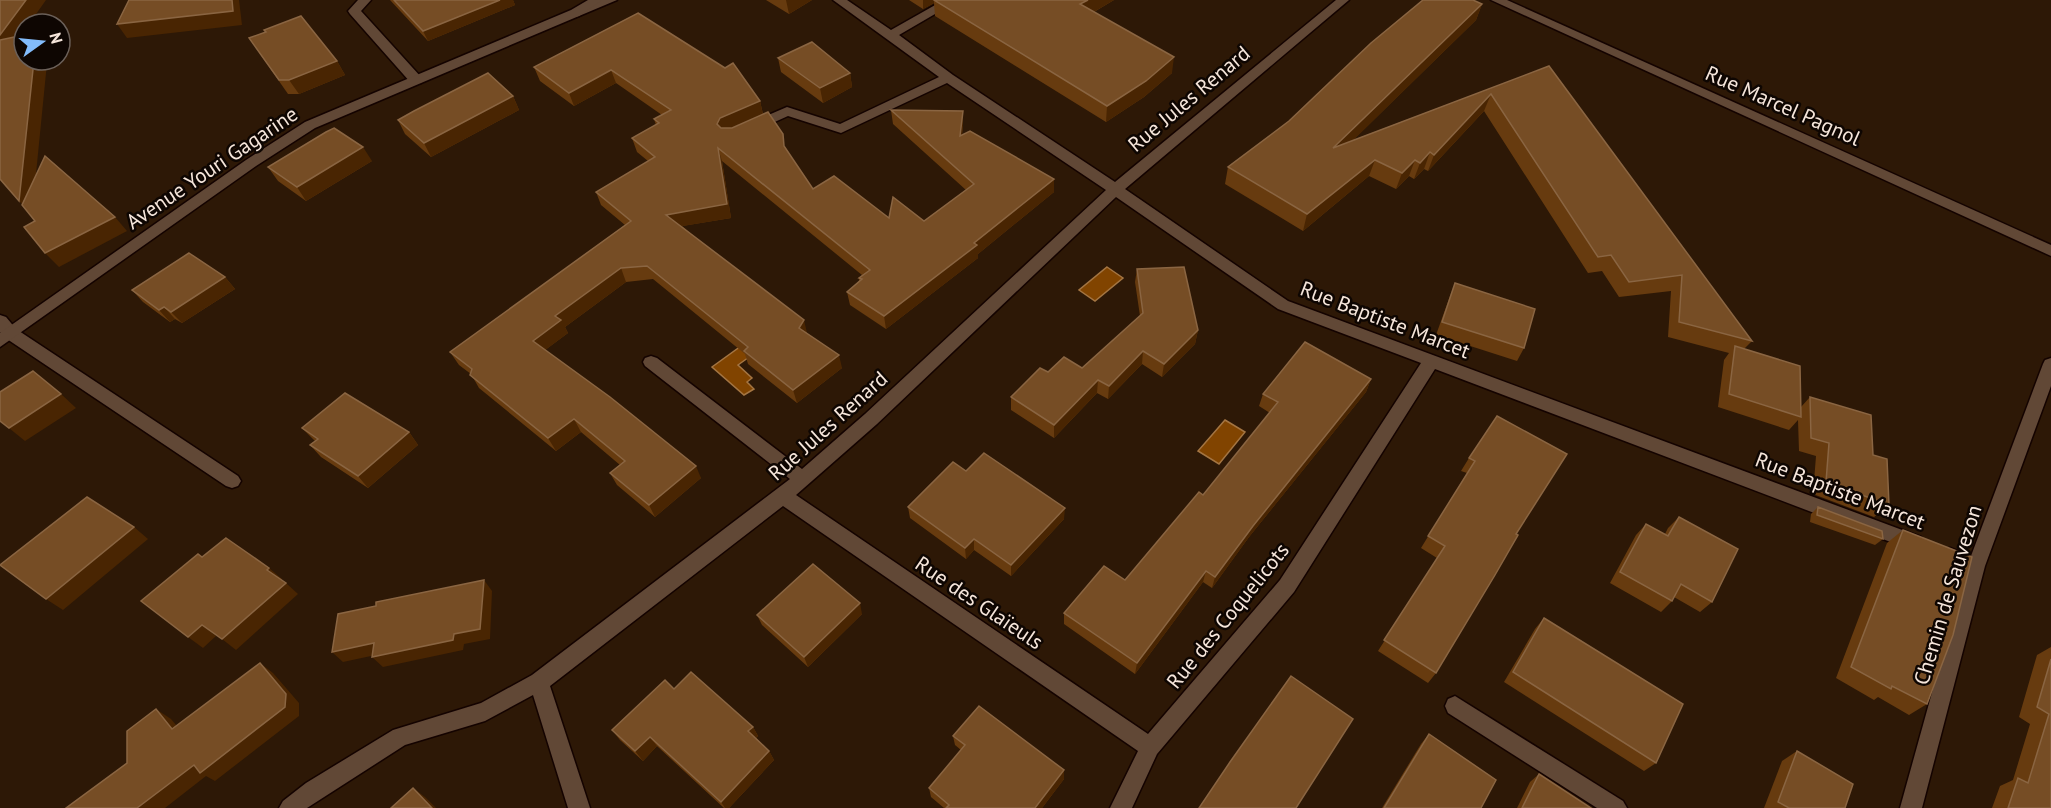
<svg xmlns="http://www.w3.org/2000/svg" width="2051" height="808" viewBox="0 0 2051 808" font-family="'PT Sans',sans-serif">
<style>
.water{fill:#814400;stroke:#a47542;stroke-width:1.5}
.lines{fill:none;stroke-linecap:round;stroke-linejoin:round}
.minor-casing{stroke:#140300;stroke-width:3}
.tertiary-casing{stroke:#140300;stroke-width:3}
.minor{fill:#614836;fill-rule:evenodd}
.tertiary{fill:#614836;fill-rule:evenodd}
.wall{fill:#673b0f}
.shaded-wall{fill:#492502}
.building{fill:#764d25;stroke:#8a6542;stroke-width:1.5}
.labels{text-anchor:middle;stroke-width:5;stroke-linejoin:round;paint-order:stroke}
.street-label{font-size:21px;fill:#f6e6db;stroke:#0e0602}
</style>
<rect width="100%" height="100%" fill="#2d1806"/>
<!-- water -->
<g class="water">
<polygon points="1107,267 1123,278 1095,301 1079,290"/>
<polygon points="755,336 766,345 738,365 752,378 747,382 754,389 744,395 712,367"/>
<polygon points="1225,420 1245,432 1219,464 1198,451"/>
</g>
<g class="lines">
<defs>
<g id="minor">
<polygon points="358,0 371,0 361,11 421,77 422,80 421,83 411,83 350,14 348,11"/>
<polygon points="600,0 617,0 579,16 575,17 569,13"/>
<path d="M833 0H847L891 30 944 0H959L899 35 953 75 1115 182 1336 0H1349L1125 189 1288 301 1921 537 1924 543 1921 549 1915 551 1909 549 1435 369 1294 592 1157 754 1132 808H1110L1138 751 783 506 550 686 590 808H568L533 695 485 721 405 745 307 808H279L283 801 306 783 393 730 481 703 532 675 790 479 645 366 643 362 645 358 651 356 657 358 802 469 865 414 1106 190 947 83 841 133 788 116 757 130H747L745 127 747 124 787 107 840 124 939 77ZM1116 197 1278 309 1421 363 1280 580 1148 734 796 495 877 424Z"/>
<polygon points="1491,0 1507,0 2051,245 2051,256"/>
<polygon points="0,315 6,317 16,329 238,476 241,481 238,486 232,488 226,486 4,337 0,332"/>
<polygon points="2051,358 2051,386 1985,566 1922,808 1900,808 1966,570 1944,562 1941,556 1944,550 1950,548 1971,556 2043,364 2045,360"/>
<polygon points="1455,696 1623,801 1627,808 1597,808 1448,713 1445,706 1448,699"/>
</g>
<polygon id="tertiary" points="588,0 602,0 579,16 315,128 256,166 0,347 0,333 246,160 305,122 571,10"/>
</defs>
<!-- minor casing -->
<use href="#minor" class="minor-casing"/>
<!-- tertiary casing -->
<use href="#tertiary" class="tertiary-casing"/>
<!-- minor -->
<use href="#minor" class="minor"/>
<!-- tertiary -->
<use href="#tertiary" class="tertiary"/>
</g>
<!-- wall -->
<g class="wall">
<polygon points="390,0 513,0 515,5 428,41"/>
<polygon points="766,0 812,0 789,14"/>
<polygon points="909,0 990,0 991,1 992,0 1114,0 1094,12 1172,73 1144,97 1106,122 935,16 934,3 923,9"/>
<polygon points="1482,4 1476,20 1353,140 1549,66 1752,341 1744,349 1801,407 1810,397 1873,455 1889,505 1874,517 1813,494 1816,456 1799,451 1798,420 1789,430 1718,407 1724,360 1729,353 1668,337 1671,291 1619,297 1602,271 1588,273 1484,111 1428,171 1424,169 1414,179 1409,176 1396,189 1369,176 1303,231 1225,184 1228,167"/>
<polygon points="638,13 760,101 763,114 813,189 889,218 924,221 966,190 893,124 891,110 963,111 963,125 962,135 1054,192 978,254 978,258 886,329 850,305 847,292 859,281 859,278 862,275 722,161 731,218 682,226 807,333 842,368 797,403 748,364 745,354 653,279 626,282 565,327 568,333 545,350 701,478 655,517 617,485 610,473 620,465 581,432 556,451 479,388 471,374 459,365 450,352 625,225 601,205 596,192 648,161 637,152 632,138 656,125 654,119 662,115 616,83 574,106 540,81 534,67"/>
<polygon points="249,38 337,61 345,75 299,94 288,94"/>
<polygon points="778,58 850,73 852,87 823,103 781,72"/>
<polygon points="513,96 519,110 431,157 405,134 398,120"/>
<polygon points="372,161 306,201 278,181 268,167"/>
<polygon points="1137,269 1198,330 1195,344 1162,377 1142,364 1108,399 1097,393 1054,438 1011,410 1011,397 1048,372 1082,368 1140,316 1135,282"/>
<polygon points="225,277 235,289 182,323 175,319 170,322 143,302 132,290"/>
<polygon points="1455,283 1524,348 1517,361 1436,335 1450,296"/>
<polygon points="1371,379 1366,392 1249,537 1212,588 1203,582 1135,674 1064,624 1064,613 1125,580 1203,495 1270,413 1259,406 1263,394"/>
<polygon points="1497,416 1516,534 1436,673 1428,683 1378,651 1437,558 1421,548 1467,473 1461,471 1469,458"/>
<polygon points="302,428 409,432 418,445 368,488 321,457 310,445 315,441"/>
<polygon points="966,471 1064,519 1011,576 974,550 966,559 910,518 908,507"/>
<polygon points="1818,507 1883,539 1875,545 1810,522 1811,514"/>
<polygon points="1679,517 1712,602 1700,612 1674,597 1672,601 1661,612 1610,583 1636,535 1646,524 1665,534 1668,528"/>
<polygon points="1903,530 1927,704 1909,715 1878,697 1874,700 1836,678 1887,543"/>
<polygon points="862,614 808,667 762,625 757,615"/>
<polygon points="1544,618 1656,763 1644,771 1504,682 1535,629"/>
<polygon points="2051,647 2051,808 1992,808 2000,786 2013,780 2030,724 2019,717 2037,655"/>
<polygon points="674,689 753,727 758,736 756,738 769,751 774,760 729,808 724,808 657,746 643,761 620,740 612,730"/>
<polygon points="1429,734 1481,808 1382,808 1421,744"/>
<polygon points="953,736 1064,770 1064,779 1042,808 944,808 931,797 929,788 961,750 955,745"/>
<polygon points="1797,751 1845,808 1764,808 1782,761"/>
<polygon points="1539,774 1591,808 1517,808 1530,782"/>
</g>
<!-- shaded-wall -->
<g class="shaded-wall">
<polygon points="26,0 46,0 29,24 24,24 24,32 7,55 0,47 0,35"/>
<polygon points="232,0 239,0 242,25 127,38 117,24"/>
<polygon points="500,0 513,0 515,5 428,41 423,31"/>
<polygon points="786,0 812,0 789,14"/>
<polygon points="923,0 939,0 934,0 934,3 923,9"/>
<polygon points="1088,0 1114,0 1080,20 1080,4"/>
<polygon points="1482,4 1476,20 1329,164 1333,148"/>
<polygon points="1174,57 1172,73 1144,97 1106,122 1107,106"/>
<polygon points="34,60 45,60 47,63 32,214 19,201"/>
<polygon points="337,61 345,75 299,94 289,80"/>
<polygon points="611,70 616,83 574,106 569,93"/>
<polygon points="850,73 852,87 823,103 820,88"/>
<polygon points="1491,94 1484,111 1428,171 1434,155"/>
<polygon points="513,96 519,110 431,157 424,143"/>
<polygon points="760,101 763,115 721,138 717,124 720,118"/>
<polygon points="963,111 963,125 960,150 960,136"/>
<polygon points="363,147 372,161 306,201 297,187"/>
<polygon points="718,148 722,161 731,218 671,228 666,215"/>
<polygon points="1430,152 1424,169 1414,179 1420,163"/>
<polygon points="1375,160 1369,176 1303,231 1307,214"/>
<polygon points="1415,160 1409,176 1396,189 1402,173"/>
<polygon points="1054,179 1054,192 978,254 978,258 886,329 884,316"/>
<polygon points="115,217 127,231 59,267 45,253"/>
<polygon points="621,268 626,282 565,327 568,333 540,354 533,341 555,316"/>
<polygon points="225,277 235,289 182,323 171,312"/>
<polygon points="164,307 175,319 170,322 159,310"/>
<polygon points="804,320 807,333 799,328"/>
<polygon points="1198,330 1195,344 1162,377 1164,364"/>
<polygon points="1143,351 1142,364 1108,399 1109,386"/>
<polygon points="839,355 842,368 797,403 793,390"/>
<polygon points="1371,379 1366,392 1249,537 1212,588 1215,577 1253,526"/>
<polygon points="1098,380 1097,393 1054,438 1054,425"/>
<polygon points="61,394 76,408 25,441 9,428"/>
<polygon points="574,419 581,432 556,451 548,438"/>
<polygon points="409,432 418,445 368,488 358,476"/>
<polygon points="696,466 701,478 655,517 649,505"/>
<polygon points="1065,508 1064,519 1011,576 1011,565"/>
<polygon points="134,527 148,539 63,610 46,599"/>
<polygon points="974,539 974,550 966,559 965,548"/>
<polygon points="269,568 282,579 280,581 267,570"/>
<polygon points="1206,571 1203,582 1135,674 1137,663"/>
<polygon points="484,580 492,591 490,639 464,644 463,650 383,667 372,657 454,634"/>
<polygon points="286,583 298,594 236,650 222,639"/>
<polygon points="860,603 862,614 808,667 804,657"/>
<polygon points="202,625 216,636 203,648 188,637"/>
<polygon points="374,643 385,653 343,662 332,652"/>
<polygon points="260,663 273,673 299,703 299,716 215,781 206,776 165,808 137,808"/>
<polygon points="156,709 171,719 187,738 172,729"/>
<polygon points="753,727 758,736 753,741 748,731"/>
<polygon points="650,737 657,746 643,761 635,751"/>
<polygon points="769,751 774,760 729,808 725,808 721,802"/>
<polygon points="1064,770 1064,779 1042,808 1035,808"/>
<polygon points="413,788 425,797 436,808 432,808"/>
</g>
<!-- building -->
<g class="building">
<polygon points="0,0 26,0 0,35"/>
<polygon points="129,0 232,0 233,11 117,24"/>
<polygon points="394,0 500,0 423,31"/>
<polygon points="934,0 1088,0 1080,4 1174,57 1146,81 1107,106"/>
<polygon points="1423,0 1473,0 1482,4 1333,148 1549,66 1752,341 1679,322 1682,275 1629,282 1611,255 1598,257 1491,94 1434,155 1430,152 1420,163 1415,160 1402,173 1375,160 1307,214 1228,167 1289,121 1371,43"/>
<polygon points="638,13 725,68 733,63 760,101 720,118 717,124 721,128 732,128 768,112 783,134 784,146 813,189 834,176 889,218 893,197 924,221 974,184 891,110 963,111 960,136 970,131 1054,179 974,243 977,245 884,316 847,292 862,279 859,278 870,270 718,148 727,204 666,215 804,320 799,328 839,355 793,390 744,351 748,347 647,266 621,268 555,316 561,320 533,341 610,397 696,466 649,505 610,473 625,461 574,419 548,438 470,375 472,369 450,352 631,221 596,192 655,157 632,138 659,123 654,119 671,110 611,70 569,93 534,67"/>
<polygon points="301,16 337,61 289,80 279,80 249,38 266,32 264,30"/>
<polygon points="24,35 24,60 34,60 19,201 0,179 0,40"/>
<polygon points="812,42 850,73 820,88 778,58"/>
<polygon points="488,73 513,96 424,143 398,120 414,111"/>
<polygon points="334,128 363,147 297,187 268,167 326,132"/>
<polygon points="45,156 115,217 45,253 24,227 35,221 22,205"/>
<polygon points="189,253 225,277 171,312 164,307 159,310 132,290"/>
<polygon points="1184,267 1198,330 1164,364 1143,351 1109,386 1098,380 1054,425 1011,397 1040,368 1048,372 1064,357 1082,368 1143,313 1137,269"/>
<polygon points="1455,283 1535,309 1524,348 1442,322"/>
<polygon points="1305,342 1371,379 1253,526 1215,577 1206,571 1137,663 1064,613 1104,566 1125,580 1199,492 1203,495 1278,402 1263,394"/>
<polygon points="1735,346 1800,366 1801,417 1729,394"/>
<polygon points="33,371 61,394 9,428 0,421 0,392"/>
<polygon points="345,393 409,432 358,476 310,445 318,439 302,428"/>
<polygon points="1810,397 1871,415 1873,455 1887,459 1889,505 1826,482 1829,443 1811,438"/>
<polygon points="1497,416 1567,454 1516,534 1518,535 1495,575 1436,673 1384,640 1445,546 1428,536 1475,461 1469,458"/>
<polygon points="984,453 1065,508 1011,565 974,539 965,548 908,507 953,462 966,471"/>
<polygon points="87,497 134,527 46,599 0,565"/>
<polygon points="1818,507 1882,531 1883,539 1817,515"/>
<polygon points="1679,517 1738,549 1712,602 1681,584 1672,601 1620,572 1646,524 1668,536"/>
<polygon points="1903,530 1972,557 1953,635 1927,704 1892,686 1891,689 1851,667"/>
<polygon points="226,538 269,568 267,570 286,583 222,639 202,625 188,637 141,601 198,554 202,557"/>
<polygon points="813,564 860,603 804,657 757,615"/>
<polygon points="484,580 480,629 454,634 453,640 372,657 374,643 332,652 338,614 376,606 376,602"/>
<polygon points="1544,618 1683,704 1656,763 1513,672"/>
<polygon points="2051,659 2051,808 2008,808 2018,778 2028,783 2049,714 2037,707"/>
<polygon points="260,663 286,694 285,707 200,773 194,765 137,808 66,808 127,763 127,731 156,709 172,729"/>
<polygon points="691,672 753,727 748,731 769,751 721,802 650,737 635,751 612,730 665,680 674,689"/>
<polygon points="1291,676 1353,719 1296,808 1199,808 1230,762"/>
<polygon points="979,706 1064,770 1035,808 946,808 949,805 929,788 965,745 953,736"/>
<polygon points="1429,734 1496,780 1481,808 1384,808"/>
<polygon points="1797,751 1853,784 1845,808 1789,808 1778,802"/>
<polygon points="1539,774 1591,808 1522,808"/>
<polygon points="413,788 432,808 391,808"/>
</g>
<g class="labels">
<!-- street labels -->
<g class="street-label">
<text transform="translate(1189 99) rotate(-40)" y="7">Rue Jules Renard</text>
<text transform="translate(1783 106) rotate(24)" y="7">Rue Marcel Pagnol</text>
<text transform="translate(212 168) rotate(-34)" y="7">Avenue Youri Gagarine</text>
<text transform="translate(1385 320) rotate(21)" y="7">Rue Baptiste Marcet</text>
<text transform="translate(828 426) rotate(-42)" y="7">Rue Jules Renard</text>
<text transform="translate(1840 491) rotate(21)" y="7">Rue Baptiste Marcet</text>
<text transform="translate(1948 595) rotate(-73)" y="7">Chemin de Sauvezon</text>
<text transform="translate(979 603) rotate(34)" y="7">Rue des Glaïeuls</text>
<text transform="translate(1228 616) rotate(-51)" y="7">Rue des Coquelicots</text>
</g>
</g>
<!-- north arrow -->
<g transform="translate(42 42) rotate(75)"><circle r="28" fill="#0e0602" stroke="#6b6059" stroke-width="1.5"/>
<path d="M0-4.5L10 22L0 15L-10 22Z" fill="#83bcfb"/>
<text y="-9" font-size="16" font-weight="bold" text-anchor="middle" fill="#f6e6db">N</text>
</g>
</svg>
